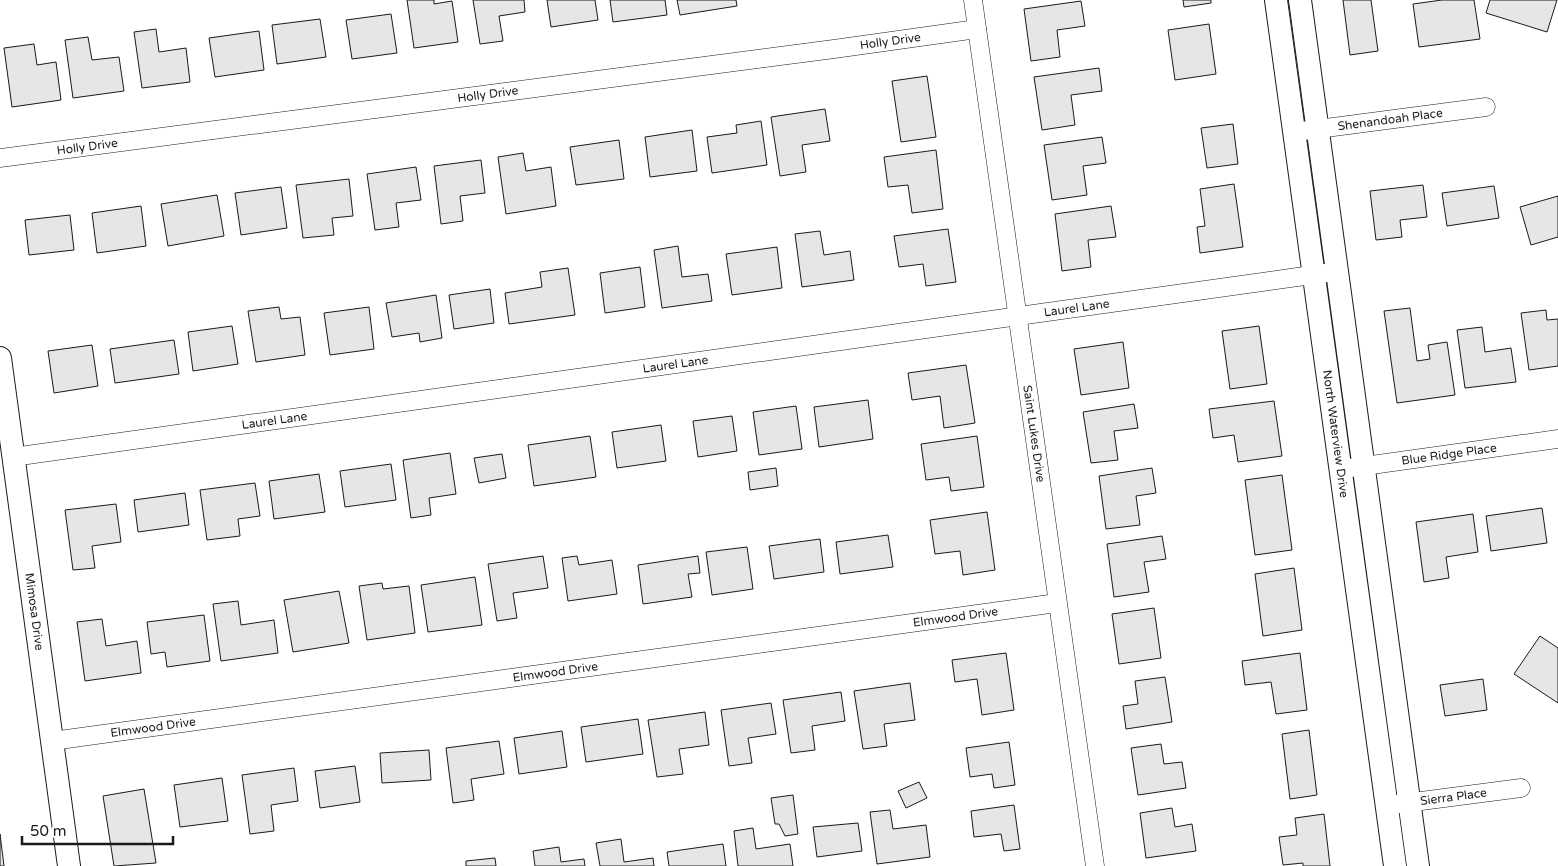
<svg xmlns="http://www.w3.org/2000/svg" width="1558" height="866" viewBox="0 0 1558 866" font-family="'Varela Round',sans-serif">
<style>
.building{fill:#e6e6e6;stroke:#1a1a1a}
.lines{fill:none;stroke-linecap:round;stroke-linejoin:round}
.minor-casing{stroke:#1a1a1a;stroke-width:19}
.tertiary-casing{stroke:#1a1a1a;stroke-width:24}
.minor{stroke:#fff;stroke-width:18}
.tertiary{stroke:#fff;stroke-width:22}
.labels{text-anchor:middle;stroke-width:4;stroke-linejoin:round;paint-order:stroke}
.street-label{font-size:12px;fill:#1a1a1a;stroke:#fff}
</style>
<rect width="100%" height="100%" fill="#fff"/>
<!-- building -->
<g class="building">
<polygon points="407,0 434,0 434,4 452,1 458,42 414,48"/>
<polygon points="473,0 524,0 525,12 499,16 503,41 480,44"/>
<polygon points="547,0 595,0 598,20 551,27"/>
<polygon points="610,0 665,0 667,15 613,22"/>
<polygon points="677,0 736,0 737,6 680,15"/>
<polygon points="1183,0 1211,0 1211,3 1184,7"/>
<polygon points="1343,0 1371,0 1378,51 1350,55"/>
<polygon points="1442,0 1474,0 1480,39 1419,47 1413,4"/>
<polygon points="1490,0 1557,0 1547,32 1486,13"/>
<polygon points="1081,1 1085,26 1057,30 1060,57 1031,61 1024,9"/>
<polygon points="391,14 397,53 352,59 346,20"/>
<polygon points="320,19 326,57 277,64 272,25"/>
<polygon points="1209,24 1216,74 1175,80 1168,30"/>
<polygon points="156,29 159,52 186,48 190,82 142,88 134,32"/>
<polygon points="259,31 264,70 215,77 209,38"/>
<polygon points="88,37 92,60 119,57 124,91 73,98 65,40"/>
<polygon points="34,44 37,65 56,62 61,100 12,107 4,48"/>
<polygon points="1099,68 1102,91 1071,95 1075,125 1042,130 1034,77"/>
<polygon points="927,76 936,137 901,142 892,81"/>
<polygon points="825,109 830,141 802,145 806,172 780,176 771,117"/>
<polygon points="761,121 767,165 712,173 707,137 737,133 736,125"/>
<polygon points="1233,124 1238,164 1207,168 1201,128"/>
<polygon points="692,130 697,171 650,177 645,137"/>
<polygon points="1102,137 1106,163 1083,166 1087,195 1052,200 1044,145"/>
<polygon points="619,140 624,179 576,185 570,147"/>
<polygon points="936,150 943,209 912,213 908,185 888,187 884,157"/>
<polygon points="523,153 526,171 551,167 556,206 506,214 498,157"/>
<polygon points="481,160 485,193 460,196 463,221 441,224 434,166"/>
<polygon points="416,167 421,200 396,203 399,227 375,230 367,174"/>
<polygon points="349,179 353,216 332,218 334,235 303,238 296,185"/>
<polygon points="1234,184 1243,247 1200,253 1197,227 1205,226 1200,189"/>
<polygon points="1423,185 1427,217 1400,220 1402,237 1376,240 1370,191"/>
<polygon points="1494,186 1499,218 1447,226 1442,193"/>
<polygon points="281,187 287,228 241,235 235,193"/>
<polygon points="217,195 224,236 168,246 161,204"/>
<polygon points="1558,196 1558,237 1531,245 1520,207"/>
<polygon points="141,206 146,246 97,253 92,213"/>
<polygon points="1111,206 1116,237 1088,240 1091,267 1062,271 1055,214"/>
<polygon points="70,215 74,250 29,255 25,220"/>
<polygon points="948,229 956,282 926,286 923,264 899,267 894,236"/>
<polygon points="820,231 824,255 850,251 854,280 802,287 795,234"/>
<polygon points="678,246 682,277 708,274 712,301 662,308 654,250"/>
<polygon points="777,247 782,288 732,295 726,254"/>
<polygon points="640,267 645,307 605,313 600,273"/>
<polygon points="568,268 575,315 509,324 505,293 542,287 540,272"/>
<polygon points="490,289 494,323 454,329 449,295"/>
<polygon points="436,295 442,338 420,342 419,333 392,337 386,303"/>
<polygon points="279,307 281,319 300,317 305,355 256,362 248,311"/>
<polygon points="369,307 374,349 330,355 324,313"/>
<polygon points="1410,308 1417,361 1430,359 1428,345 1447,342 1455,395 1397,403 1384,311"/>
<polygon points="1546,310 1547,320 1558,319 1558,366 1529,370 1521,313"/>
<polygon points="232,326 238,364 193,371 188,332"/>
<polygon points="1259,326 1267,384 1230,389 1222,331"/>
<polygon points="1482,327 1485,352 1511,348 1516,382 1465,388 1457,330"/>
<polygon points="174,340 179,374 115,383 110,349"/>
<polygon points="1123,342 1129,388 1081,395 1074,349"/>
<polygon points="92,345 98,386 54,393 48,351"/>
<polygon points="966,365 975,423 944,428 940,396 912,400 908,373"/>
<polygon points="868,400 873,439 819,447 814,407"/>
<polygon points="1274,401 1282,456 1238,462 1234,435 1213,438 1209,409"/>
<polygon points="1134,404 1138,428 1114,431 1118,460 1091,463 1083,412"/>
<polygon points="796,406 802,449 759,455 753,412"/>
<polygon points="732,416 737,451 698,457 693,421"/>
<polygon points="661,425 666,461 617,468 612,432"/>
<polygon points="590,436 596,477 534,486 528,445"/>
<polygon points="977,436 984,487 951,491 949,477 926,480 921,444"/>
<polygon points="450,453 456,494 429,498 431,515 411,518 403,460"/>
<polygon points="502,454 506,478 479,483 474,458"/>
<polygon points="391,464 396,500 345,507 340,471"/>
<polygon points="776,468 778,486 750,490 748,472"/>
<polygon points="1152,468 1156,493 1136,496 1140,525 1106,529 1099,476"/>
<polygon points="319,474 325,512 274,519 269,481"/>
<polygon points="1282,475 1292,550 1255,555 1245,480"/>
<polygon points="255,483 260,516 238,519 240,536 207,540 200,490"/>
<polygon points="185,493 189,525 138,532 134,500"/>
<polygon points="116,504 121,542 92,546 95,568 73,570 65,510"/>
<polygon points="1542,508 1547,543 1491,551 1486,516"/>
<polygon points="987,512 995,570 963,575 960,551 935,554 930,520"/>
<polygon points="1473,514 1478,552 1446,557 1449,578 1424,582 1416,522"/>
<polygon points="888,535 893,567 840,574 836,542"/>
<polygon points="1162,536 1166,559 1144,562 1149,592 1114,597 1107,544"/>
<polygon points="820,539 824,572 774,579 769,546"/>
<polygon points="747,547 753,589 712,595 706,552"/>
<polygon points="543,556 548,588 513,593 517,618 497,621 488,564"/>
<polygon points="577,556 579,565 612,560 617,594 568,601 562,558"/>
<polygon points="698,556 700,573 688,574 692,597 643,604 638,565"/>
<polygon points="1294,568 1302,630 1263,636 1255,574"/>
<polygon points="475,577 482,625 428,632 421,585"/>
<polygon points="382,583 383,589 409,586 415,633 367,640 359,586"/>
<polygon points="339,591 349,643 293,652 284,600"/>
<polygon points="238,601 241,625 274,620 278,653 221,661 213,604"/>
<polygon points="1154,608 1161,658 1119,664 1112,614"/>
<polygon points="204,615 210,661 167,667 165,652 151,654 147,622"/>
<polygon points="102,619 106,646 137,641 141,673 85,681 77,622"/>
<polygon points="1540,636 1558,648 1558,703 1514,674"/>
<polygon points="1006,653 1014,710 982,715 977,679 955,682 952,660"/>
<polygon points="1300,653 1307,710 1276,714 1271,682 1245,685 1242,661"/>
<polygon points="1165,677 1172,722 1126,729 1123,706 1138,704 1135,681"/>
<polygon points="1483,679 1487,710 1445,716 1440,685"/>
<polygon points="910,683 915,720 884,724 887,746 863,749 854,691"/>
<polygon points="841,692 845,721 812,726 815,750 791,753 783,700"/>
<polygon points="771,703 776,734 748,738 752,763 729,766 721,710"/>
<polygon points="705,712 709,745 679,749 683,774 657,777 648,720"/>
<polygon points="638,719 643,754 586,762 581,727"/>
<polygon points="1309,730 1317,795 1290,799 1282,734"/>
<polygon points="562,731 567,767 519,774 514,738"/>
<polygon points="499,741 504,774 471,779 474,800 453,803 446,748"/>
<polygon points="1009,742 1015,785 994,788 992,774 970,777 966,748"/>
<polygon points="1161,744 1164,764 1182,762 1186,788 1138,795 1131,748"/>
<polygon points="429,750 431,780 382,783 380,753"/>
<polygon points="355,766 360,802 320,808 315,771"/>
<polygon points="294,768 298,801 271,805 274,831 250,834 242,775"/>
<polygon points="222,778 228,821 180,827 174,785"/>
<polygon points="919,782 927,798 906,808 898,791"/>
<polygon points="144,789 156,863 114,866 103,796"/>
<polygon points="793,795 798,834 785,836 779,824 775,824 771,798"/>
<polygon points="1014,805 1020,849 1004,851 1001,834 974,837 971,811"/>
<polygon points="1172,808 1175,827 1192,824 1196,851 1146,858 1140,813"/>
<polygon points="890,810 893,829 926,825 930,857 877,864 870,812"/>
<polygon points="1324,814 1330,866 1303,866 1303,863 1283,865 1279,837 1297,835 1295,818"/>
<polygon points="858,823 862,851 817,857 813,827"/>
<polygon points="753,828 756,849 790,844 793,866 738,866 734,831"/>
<polygon points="0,834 4,866 0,866"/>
<polygon points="621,839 624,862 653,858 654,866 600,866 596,843"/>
<polygon points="723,844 726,866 669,866 667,852"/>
<polygon points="559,847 561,862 584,859 585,866 535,866 533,851"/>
<polygon points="495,858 496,866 466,866 466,861"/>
</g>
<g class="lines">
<defs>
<g id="minor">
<path id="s1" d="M973 0 1095 866"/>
<path id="s2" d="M1295 132 1486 107"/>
<path id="s3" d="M0 158 834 49 977 29"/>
<path id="s4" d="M13 457 1326 273"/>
<path id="s5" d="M1350 468 1558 439"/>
<path id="s6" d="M52 741 1057 603"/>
<path id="s7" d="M1398 804 1521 788"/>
</g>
<g id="tertiary">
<path id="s8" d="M1276 0 1395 866"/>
<polyline points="1300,0 1418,866"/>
<path id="s9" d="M0 358 69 866"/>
</g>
</defs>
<!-- minor casing -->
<use href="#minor" class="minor-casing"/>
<!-- tertiary casing -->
<use href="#tertiary" class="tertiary-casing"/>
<!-- minor -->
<use href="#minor" class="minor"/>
<!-- tertiary -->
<use href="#tertiary" class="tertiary"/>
</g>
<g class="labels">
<!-- street labels -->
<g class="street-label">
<text dy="4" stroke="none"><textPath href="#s3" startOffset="898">Holly Drive</textPath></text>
<text dy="4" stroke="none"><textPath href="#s3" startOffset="492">Holly Drive</textPath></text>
<text dy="4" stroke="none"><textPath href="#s2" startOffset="96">Shenandoah Place</textPath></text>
<text dy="4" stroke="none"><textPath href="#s3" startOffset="88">Holly Drive</textPath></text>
<text dy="4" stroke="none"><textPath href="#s4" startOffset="1074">Laurel Lane</textPath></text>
<text dy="4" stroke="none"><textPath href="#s4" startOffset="669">Laurel Lane</textPath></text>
<text dy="4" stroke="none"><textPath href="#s4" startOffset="264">Laurel Lane</textPath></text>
<text dy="4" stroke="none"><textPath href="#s1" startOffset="438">Saint Lukes Drive</textPath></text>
<text dy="4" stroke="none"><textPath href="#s8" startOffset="438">North Waterview Drive</textPath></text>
<text dy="4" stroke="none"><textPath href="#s5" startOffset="100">Blue Ridge Place</textPath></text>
<text dy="4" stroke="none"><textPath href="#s9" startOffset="256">Mimosa Drive</textPath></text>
<text dy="4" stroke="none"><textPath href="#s6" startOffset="912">Elmwood Drive</textPath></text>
<text dy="4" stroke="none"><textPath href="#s6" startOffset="508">Elmwood Drive</textPath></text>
<text dy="4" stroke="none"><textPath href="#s6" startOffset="102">Elmwood Drive</textPath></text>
<text dy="4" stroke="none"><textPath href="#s7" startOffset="56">Sierra Place</textPath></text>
</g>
</g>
<!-- scale -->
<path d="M22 836v8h151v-8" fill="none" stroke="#1a1a1a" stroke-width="2.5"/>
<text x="30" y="836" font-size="15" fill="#1a1a1a" stroke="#ffffff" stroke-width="4" paint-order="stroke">50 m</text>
</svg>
